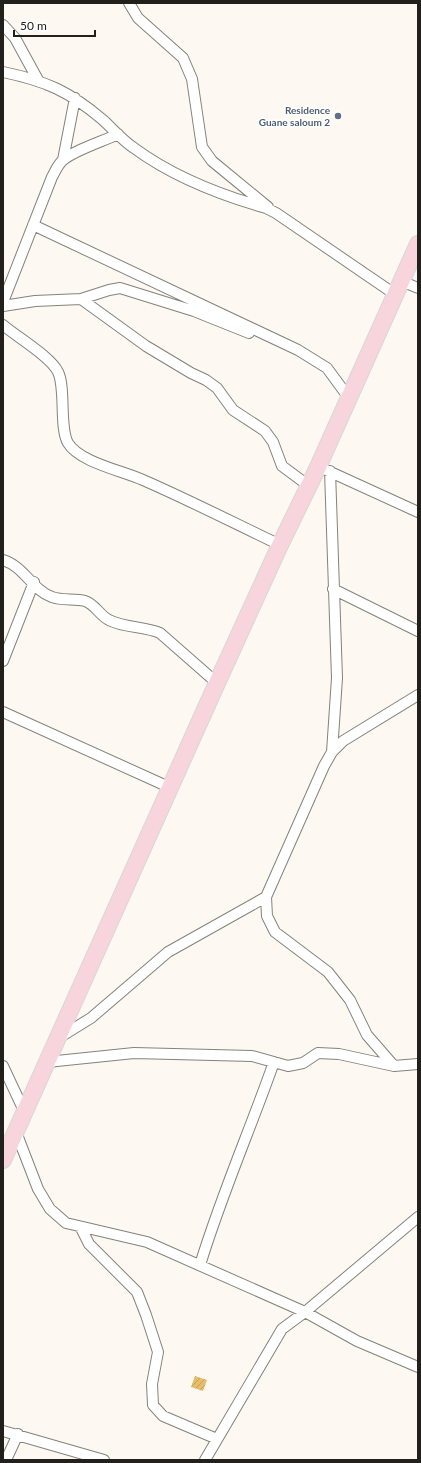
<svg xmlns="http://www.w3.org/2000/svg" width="421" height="1463" font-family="Lato,sans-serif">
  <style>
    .building { fill: url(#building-hatch) }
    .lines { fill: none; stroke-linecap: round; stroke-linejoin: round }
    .minor-casing { stroke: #85827c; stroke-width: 12 }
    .primary-casing { stroke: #d7d7d6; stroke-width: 18 }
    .minor { stroke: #fff; stroke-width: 10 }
    .primary { stroke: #f8d5dd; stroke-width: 16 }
    .service-dot { fill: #5c6f8a; stroke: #fff; stroke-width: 1.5 }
    .labels { text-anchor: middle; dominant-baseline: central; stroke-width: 3; stroke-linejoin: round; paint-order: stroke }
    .service-label { font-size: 10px; font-weight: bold; fill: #4e5e75; stroke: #fff; text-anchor: end }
  </style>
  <defs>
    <pattern id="building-hatch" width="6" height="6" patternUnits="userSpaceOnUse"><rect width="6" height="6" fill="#e5bd6d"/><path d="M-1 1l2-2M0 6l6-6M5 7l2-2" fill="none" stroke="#c4a25e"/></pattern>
  </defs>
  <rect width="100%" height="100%" fill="#fdf9f2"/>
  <path class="building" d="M 195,1376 L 207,1380 L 203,1391 L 191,1387 Z"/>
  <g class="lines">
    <g class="minor-casing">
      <path id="minor" d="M 129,3 L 138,18 L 183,58 L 192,79 L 202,147 L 212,161 L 268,207
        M 3,25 L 15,38 L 38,80
        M 3,72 C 46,81 69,91 103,120 C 113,129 122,140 134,148 C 172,176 220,195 266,208 L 276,213 L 396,295
        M 63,160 L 75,98
        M 33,225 L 298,350 L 327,368 L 349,398
        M 401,281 L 418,288
        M 81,299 L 146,346 L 191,373 L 206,380 L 217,388 L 233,410 L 265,431 L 273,442 L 282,466 L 309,486
        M 3,302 L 52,177 C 55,172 57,166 62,161 C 72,151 104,141 118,134
        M 3,306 L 35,301 L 81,299 L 109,290 L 120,288 L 194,311 L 249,333
        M 3,325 C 17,337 51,357 58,372 C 66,388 59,428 68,443 C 79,462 123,471 143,480 C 189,500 234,523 280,545
        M 326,470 L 418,512
        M 330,471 L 337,678 L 332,752
        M 3,560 C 25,567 32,590 52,597 C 62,601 75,598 85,601 C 95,604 100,616 109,620 C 124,628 144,626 160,633 L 217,683
        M 333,589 L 418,631
        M 3,661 L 34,582
        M 3,712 L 171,788
        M 57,1039 L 91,1018 L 168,952 L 266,897
        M 47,1062 L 134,1053 L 252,1056 L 288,1066 L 303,1063 L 318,1053 L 339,1054 L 394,1066 L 418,1064
        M 3,1066 L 25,1113
        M 394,1066 L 367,1035 L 350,1000 L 328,972 L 275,932 L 267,916 L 266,897 L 324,766 L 332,752 L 343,741 L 418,695
        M 16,1132 L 38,1189 L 50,1209 L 66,1223 L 147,1242 L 305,1312 L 357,1341 L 418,1367
        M 81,1228 L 89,1244 L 137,1292 L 146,1315 L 158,1352 L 152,1384 L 153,1405 L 163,1416 L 217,1439
        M 200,1265 C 221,1196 250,1130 274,1062
        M 3,1431 L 104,1460
        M 6,1460 L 18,1434
        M 205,1460 L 282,1329 L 305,1312 L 418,1217"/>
    </g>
    <g class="primary-casing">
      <path id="primary" d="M 3,1160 L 217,683 L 280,545 L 318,467 L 418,244"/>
    </g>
    <use href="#minor" class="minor"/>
    <use href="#primary" class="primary"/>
  </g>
  <circle class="service-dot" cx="338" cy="116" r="4"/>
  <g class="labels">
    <g class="service-label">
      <text x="330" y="110">Residence<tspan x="330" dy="12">Guane saloum 2</tspan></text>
    </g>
  </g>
  <rect width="421" height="1463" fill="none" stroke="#21201d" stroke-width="8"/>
  <path d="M14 30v6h81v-6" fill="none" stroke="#21201d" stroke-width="2"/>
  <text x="20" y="30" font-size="12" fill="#21201d" stroke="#ffffff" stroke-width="3" paint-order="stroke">50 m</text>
</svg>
